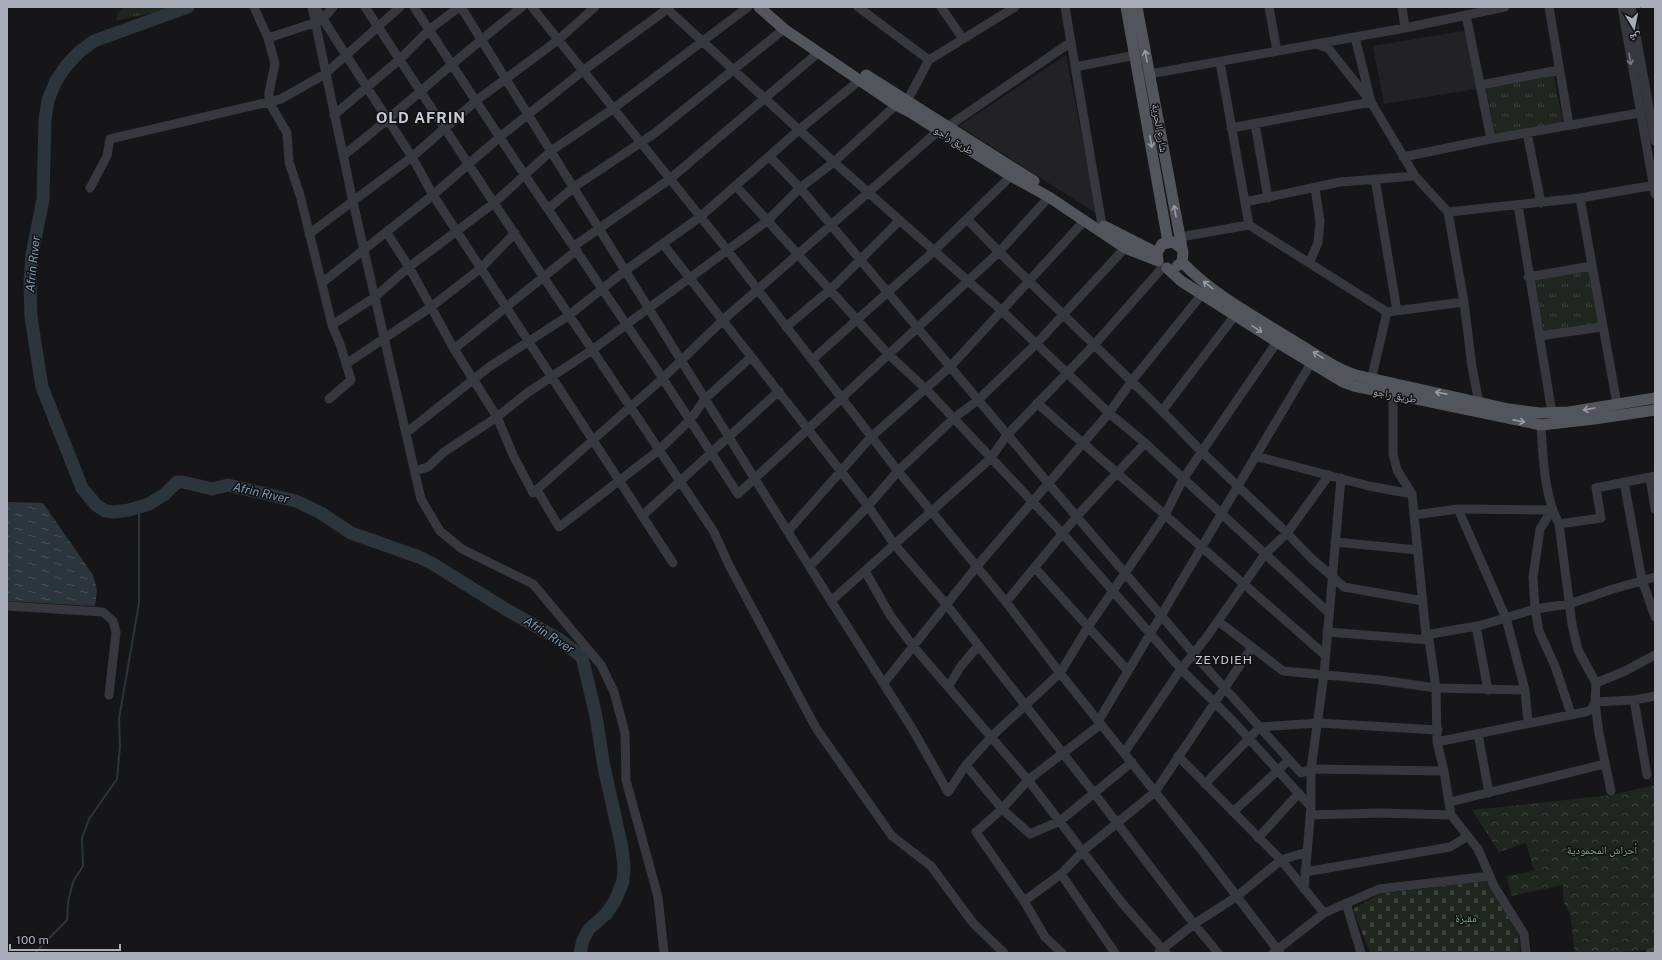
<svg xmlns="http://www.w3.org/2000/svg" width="1662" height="960" font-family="'Public Sans','Noto Naskh Arabic',sans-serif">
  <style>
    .built { fill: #222225 }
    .grass { fill: url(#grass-tufts) }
    .forest { fill: url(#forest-crowns) }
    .cemetery { fill: url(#cemetery-stones) }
    .water { fill: url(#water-ripples) }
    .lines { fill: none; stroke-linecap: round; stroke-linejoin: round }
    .stream { stroke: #2c353c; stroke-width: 2 }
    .river { stroke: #2c353c; stroke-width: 13 }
    .minor { stroke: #37383d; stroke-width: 9 }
    .major { stroke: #53555c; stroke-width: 11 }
    .oneway { stroke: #979ba6 }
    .oneway2 { stroke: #757881 }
    .labels { text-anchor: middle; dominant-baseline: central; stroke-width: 3; stroke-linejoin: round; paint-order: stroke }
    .street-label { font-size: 11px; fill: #a8adb8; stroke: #111113 }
    .park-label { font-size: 11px; fill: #7fa381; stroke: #111113 }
    .water-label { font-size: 12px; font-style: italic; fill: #7f9bb3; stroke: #111113 }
    .neighbourhood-label { font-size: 12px; letter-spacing: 1px; fill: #c9ccd4; stroke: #111113 }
    .district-label { font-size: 15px; font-weight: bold; letter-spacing: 1px; fill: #c9ccd4; stroke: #111113 }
  </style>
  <defs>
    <pattern id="grass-tufts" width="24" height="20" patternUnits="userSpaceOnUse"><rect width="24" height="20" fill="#1e261f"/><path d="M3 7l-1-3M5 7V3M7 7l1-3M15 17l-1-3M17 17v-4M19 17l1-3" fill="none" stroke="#3c433d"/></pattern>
    <pattern id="forest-crowns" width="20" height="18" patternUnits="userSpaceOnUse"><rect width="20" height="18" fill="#1e261f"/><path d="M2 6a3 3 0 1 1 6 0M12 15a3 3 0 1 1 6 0" fill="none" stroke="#3c433d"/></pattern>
    <pattern id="cemetery-stones" width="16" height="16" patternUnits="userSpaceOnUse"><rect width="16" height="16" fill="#1e261f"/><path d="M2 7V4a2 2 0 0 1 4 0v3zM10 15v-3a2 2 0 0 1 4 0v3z" fill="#3c433d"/></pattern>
    <pattern id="water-ripples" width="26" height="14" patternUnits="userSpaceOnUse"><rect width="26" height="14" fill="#2c353c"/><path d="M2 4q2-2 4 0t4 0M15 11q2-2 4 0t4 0" fill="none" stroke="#485056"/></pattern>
  </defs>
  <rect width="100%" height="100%" fill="#161618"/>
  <path class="built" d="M 1469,30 L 1477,89 L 1384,104 L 1373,46 Z
    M 1066,55 L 1097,214 L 959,126 Z"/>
  <path class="grass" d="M 125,7 L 178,7 C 157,13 136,15 116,21 L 118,13 Z
    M 1553,73 L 1564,127 L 1496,141 L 1486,87 Z
    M 1591,267 L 1601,326 L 1539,335 L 1529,277 Z"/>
  <path class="forest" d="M 1655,785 L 1655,949 L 1613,953 L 1575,953 L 1570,914 L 1563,901 L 1563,885 L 1511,896 L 1507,876 L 1534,871 L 1526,843 L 1499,852 L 1472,810 L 1612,795 Z"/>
  <path class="cemetery" d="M 1486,881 L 1519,936 L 1520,953 L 1370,953 L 1353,909 L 1380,894 Z"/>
  <path class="water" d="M 7,502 L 43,503 L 93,575 L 97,590 L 95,606 L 7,601 Z"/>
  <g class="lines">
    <path class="stream" d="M 35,953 L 67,920 L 68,902 L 73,882 L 83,866 L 82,838 L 89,819 L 117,779 L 120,746 L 119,719 L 139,603 L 139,507"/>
    <path class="river" d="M 188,7 L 94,41 L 79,52 L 66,66 L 56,81 L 48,100 L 45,120 L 43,199 L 32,255 L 30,282 L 31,317 L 42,387 L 82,488 L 96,505 L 105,511 L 114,512 L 129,510 L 149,504 L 165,494 L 177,482 L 183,482 L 212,489 L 228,485 L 296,501 L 321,513 L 351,533 L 419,557 L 433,564 L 507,610 L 560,640 L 582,657 L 596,716 L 604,767 L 622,848 L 624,867 L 623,881 L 615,901 L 606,914 L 589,929 L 583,940 L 580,953"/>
    <path class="minor" d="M 254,7 L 268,38 L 275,64 L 269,93 L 269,102 L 287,133 L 289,162 L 300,195 L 332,325 L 340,344 L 351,380 L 329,399
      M 312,7 L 353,202 L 421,499 L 440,531 L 462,549 L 533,584 L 601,665 L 614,692 L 625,733 L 626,780 L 658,897 L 664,953
      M 315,7 L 412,157 L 433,195 L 673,563
      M 365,7 L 494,203 L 714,532 L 729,565 L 816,728 L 892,836 L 931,866 L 973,923 L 1004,953
      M 414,7 L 524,174 L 654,365 L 738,494 L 999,252 L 1049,197
      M 461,7 L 831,601 L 913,730 L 948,792 L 966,765 L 992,736 L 1060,673 L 1088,627 L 1165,515 L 1183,479 L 1277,342
      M 532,7 L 728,251 L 898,471 L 1006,602 L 1060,673 L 1203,852 L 1280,953
      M 665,7 L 834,162 L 1002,311 L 1109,413 L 1145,443 L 1329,613
      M 858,7 L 929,60
      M 941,7 L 963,39
      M 1065,7 L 1102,225
      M 1269,7 L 1277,51
      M 1402,7 L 1405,28
      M 1549,7 L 1569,125
      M 1622,7 L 1655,194
      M 1631,7 L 1655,141
      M 1466,15 L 1491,139
      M 268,38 L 314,23 L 323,19 L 333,7
      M 1316,44 L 1328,48 L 1371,102 L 1415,176 L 1448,212 L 1464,302 L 1472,367 L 1480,408
      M 1220,62 L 1249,225 L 1387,312 L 1464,302
      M 1075,67 L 1136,55
      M 1150,74 L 1405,28 L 1505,7
      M 1480,85 L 1559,70
      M 907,101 L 929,60 L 1015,7
      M 334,115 L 399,60 L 429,30 L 459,7
      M 1255,124 L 1268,198
      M 947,127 L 1071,42
      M 1231,128 L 1371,102 L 1355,37
      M 1527,133 L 1541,203
      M 344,155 C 405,107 461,54 522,7
      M 769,156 L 800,188 L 1048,483 L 1194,654 L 1301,773 L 1311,769 L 1444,771
      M 1403,157 L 1491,139 L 1639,113
      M 1375,179 L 1397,311
      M 736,186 L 888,354 L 926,389 L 1063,534 L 1181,669 L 1232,720 L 1311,807
      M 90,188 L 107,156 L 110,139 L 281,99 L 325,74 L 400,7
      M 1580,198 L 1617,404
      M 1245,202 L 1340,182 L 1415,176
      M 1518,205 L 1552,413
      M 549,208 L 574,187 L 655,133 L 784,29
      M 1448,212 L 1580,198 L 1655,185
      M 967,219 L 999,252 L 1162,411 L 1202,452 L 1287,533 L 1311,558 L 1344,587 L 1423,601
      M 387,233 L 409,267 L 454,349 L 497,417 L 513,455 L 533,493 L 662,379 L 722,321 L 938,131
      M 309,234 L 412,157 L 477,100 L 558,40 L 595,7
      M 1180,237 L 1249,225
      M 663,244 L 868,506 L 894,544 L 946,604 L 1094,793 L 1194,924 L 1218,953
      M 574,246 L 670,179 L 819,52
      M 1309,263 L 1318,243 L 1320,221 L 1315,188
      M 1528,277 L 1592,266
      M 323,282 L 433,195 L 501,136 L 584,70 L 670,7
      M 332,325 L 375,297 L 409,267 L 494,203 L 551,151 L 614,108 L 748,7
      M 786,327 L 831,289 L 900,220
      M 1539,336 L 1602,327
      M 454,349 L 577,250
      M 813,359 L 934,251 L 1011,176
      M 346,364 L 431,307 L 481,268 L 515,233
      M 1370,385 L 1387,312
      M 1393,395 L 1393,454 L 1397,470 L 1412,494 L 1426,635 L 1429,640 L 1436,688 L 1437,742 L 1444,771 L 1451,815 L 1478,849 L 1494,886 L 1524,934 L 1526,953
      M 1037,403 L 1325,655
      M 1162,411 L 1236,314
      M 1541,425 C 1543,458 1544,495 1559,524 L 1572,624 L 1578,650 L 1596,683 L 1595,702 L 1599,734 L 1611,791
      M 406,433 L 489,367 L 568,316 L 626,270 L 700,217 L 800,129 L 860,80
      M 1255,456 L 1369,486 L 1412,494
      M 415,471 L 428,467 L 444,452 L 497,417 L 527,393 L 592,350 L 767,221 L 800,188 L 834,162 L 896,105
      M 1650,477 L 1655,509
      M 1624,482 L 1642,580 L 1655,617
      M 537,490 L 559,527 L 659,450 L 690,420 L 705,399 L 751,357
      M 1458,509 L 1552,510
      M 1552,510 L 1540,529 L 1533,577 L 1535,609 L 1539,631 L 1555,666 L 1571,714
      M 1414,515 L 1458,509 L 1506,618 L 1525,690 L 1528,723
      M 642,516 L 779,391
      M 1559,524 L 1601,518 L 1596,488 L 1655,476
      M 788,531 L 871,437 L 950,367 L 1084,221
      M 1335,542 L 1418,550
      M 810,566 L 868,506 L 898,471 L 954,418 L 978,400 L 1036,344 L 1125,248
      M 1035,568 L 1128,671
      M 865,571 L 890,615 L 913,646 L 1028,780 L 1122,903 L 1166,953
      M 831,601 L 990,459 L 1007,435 L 1094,345 L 1163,267
      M 1006,602 L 1077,516 L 1145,443
      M 7,606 L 103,612 L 113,621 L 116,632 L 109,695
      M 1218,621 L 1283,671 L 1380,680 L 1436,688 L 1525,690
      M 1476,626 L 1488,690
      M 1327,632 L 1429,640
      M 1426,635 L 1482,625 L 1535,609 L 1569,604 L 1613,589 L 1655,577
      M 884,683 L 977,566 L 1109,413 L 1131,382 L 1202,294
      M 1596,683 L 1625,671 L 1655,655
      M 948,687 L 961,666 L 978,646
      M 1634,700 L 1647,775
      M 1099,720 L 1311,363
      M 1101,724 L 1028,780 L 1002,809 L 976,832 L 1024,901 L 1061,874 L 1084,850 L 1155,792 L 1252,647
      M 1478,734 L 1489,793
      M 1437,742 L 1585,712 L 1591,710 L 1595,702 L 1634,700 L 1655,696
      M 1124,753 L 1181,669 L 1206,638 L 1265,554 L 1287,533 L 1329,475
      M 1178,756 L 1281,860 L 1324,913
      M 966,765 L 1002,809 L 1030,834 L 1060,821 L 1132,762
      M 1205,784 L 1260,727 L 1319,723 L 1438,730
      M 1450,802 L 1605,764
      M 1233,812 L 1289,760
      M 1310,815 L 1380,813 L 1451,815
      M 1258,838 L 1299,793
      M 1305,872 L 1450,847 L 1468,836
      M 1061,874 L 1115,953
      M 1304,889 L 1311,807 L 1311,769 L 1324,674 L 1341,478
      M 1024,901 L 1045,937 L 1062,953
      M 1346,903 L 1361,953
      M 1159,952 L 1194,924 L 1236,897 L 1281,860 L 1307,852
      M 1273,953 L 1324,913 L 1379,889 L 1490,876
      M 1650,953 L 1655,952"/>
    <path class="major" d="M 759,7 L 784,29 L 896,105 L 910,112 L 1011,176 L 1049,197 L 1125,248 L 1158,261
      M 1126,7 L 1168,242
      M 1137,7 L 1183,253 L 1182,262 L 1177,266
      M 866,75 L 1034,181
      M 1104,226 L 1157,253
      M 1158,260 L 1157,253 L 1162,244 L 1173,242 L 1182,249
      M 1182,262 C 1213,295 1256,317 1294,341 C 1314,353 1334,368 1356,375 L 1509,409 L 1540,413 L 1569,412 L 1655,398
      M 1167,268 L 1181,281 L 1277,342 L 1343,382 L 1354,386 L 1541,425 L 1594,419 L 1655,410"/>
  </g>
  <defs><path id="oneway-shaft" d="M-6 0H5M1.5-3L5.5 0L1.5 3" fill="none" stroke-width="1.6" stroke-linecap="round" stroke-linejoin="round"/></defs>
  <g class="oneway">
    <use href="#oneway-shaft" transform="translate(1146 56) rotate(-101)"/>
    <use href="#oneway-shaft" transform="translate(1151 142) rotate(80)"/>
    <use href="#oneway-shaft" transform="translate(1175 211) rotate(-100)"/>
    <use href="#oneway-shaft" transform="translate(1208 285) rotate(-142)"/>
    <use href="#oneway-shaft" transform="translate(1257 329) rotate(34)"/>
    <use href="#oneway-shaft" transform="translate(1318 355) rotate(-149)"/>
    <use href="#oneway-shaft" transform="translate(1441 393) rotate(-169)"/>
    <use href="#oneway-shaft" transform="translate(1589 409) rotate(170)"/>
    <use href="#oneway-shaft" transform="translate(1519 421) rotate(11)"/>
  </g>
  <use class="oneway2" href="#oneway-shaft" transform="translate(1630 59) rotate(81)"/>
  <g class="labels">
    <g class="street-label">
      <text transform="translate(1160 128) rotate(80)">شارع الحرية</text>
      <text transform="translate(954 140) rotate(32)">طريق راجو</text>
      <text transform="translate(1395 395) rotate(11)">طريق راجو</text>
    </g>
    <g class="park-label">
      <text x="1602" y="850">أحراش المحمودية</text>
      <text x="1466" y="918">مقبرة</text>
    </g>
    <g class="water-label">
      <text transform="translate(33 264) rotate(-84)">Afrin Rıver</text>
      <text transform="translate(261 493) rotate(13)">Afrin Rıver</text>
      <text transform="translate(549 635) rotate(33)">Afrin Rıver</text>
    </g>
    <g class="neighbourhood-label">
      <text x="1224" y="660">ZEYDIEH</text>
    </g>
    <g class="district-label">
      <text x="421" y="117">OLD AFRIN</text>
    </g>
  </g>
  <rect width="1662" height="960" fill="none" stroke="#a8adb8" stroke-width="16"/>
  <g transform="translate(1634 28) rotate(170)" stroke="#111113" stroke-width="3" paint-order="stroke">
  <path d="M0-3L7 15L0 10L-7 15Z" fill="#a8adb8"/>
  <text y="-6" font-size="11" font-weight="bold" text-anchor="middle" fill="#a8adb8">ش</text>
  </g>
  <path d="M10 944v6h110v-6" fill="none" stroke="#a8adb8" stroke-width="2"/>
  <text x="16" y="944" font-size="12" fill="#a8adb8" stroke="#111113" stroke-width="3" paint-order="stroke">100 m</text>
</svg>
